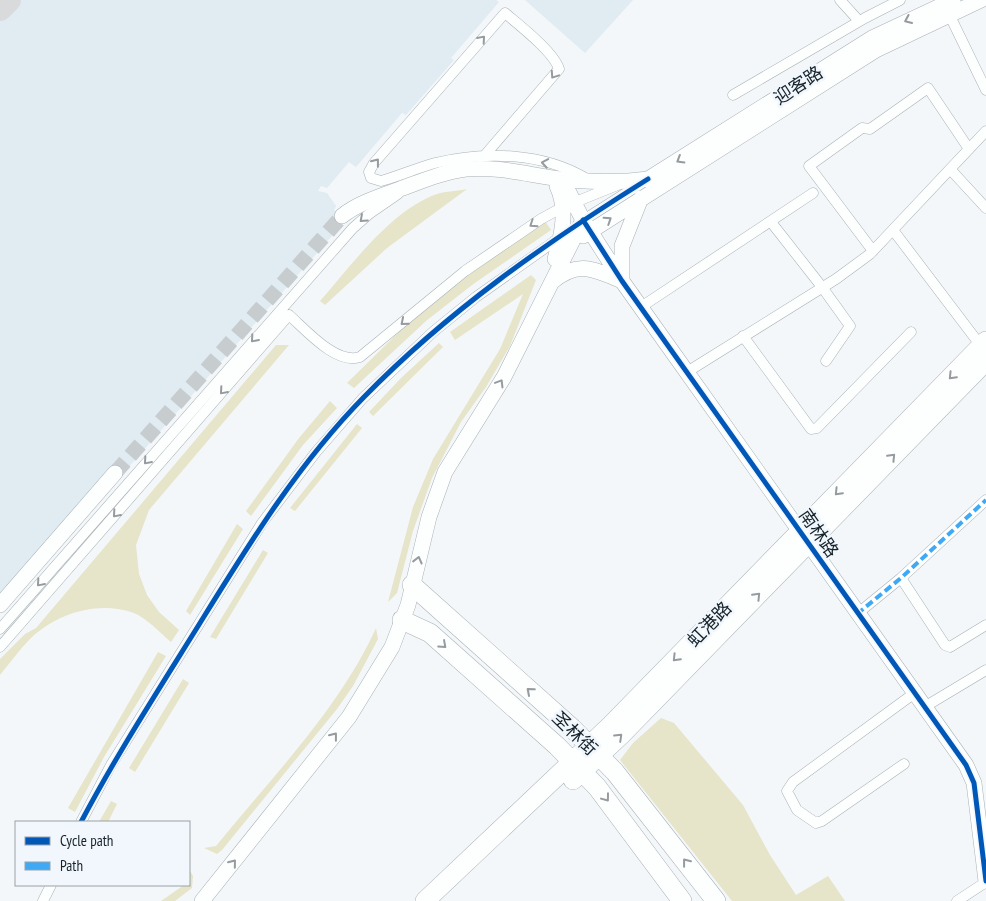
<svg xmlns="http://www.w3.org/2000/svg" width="986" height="901" font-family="'PT Sans Narrow','Noto Sans SC',sans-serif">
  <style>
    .built { fill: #e0ebf2 }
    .green { fill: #e6e4c9 }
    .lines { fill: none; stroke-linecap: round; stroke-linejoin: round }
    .taxiway { stroke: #d8dadc; stroke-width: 24 }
    .secondary-tunnel { stroke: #c7cccf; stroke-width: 15; stroke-dasharray: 15 8; stroke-linecap: butt }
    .street-casing { stroke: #a9b1b5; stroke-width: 11 }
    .secondary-casing { stroke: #a9b1b5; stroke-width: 16 }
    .highway-casing { stroke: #a9b1b5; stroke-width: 20 }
    .street { stroke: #fdfefe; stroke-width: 10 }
    .secondary { stroke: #fdfefe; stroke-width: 15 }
    .highway { stroke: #fdfefe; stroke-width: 19 }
    .quiet { stroke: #3fa9f5; stroke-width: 4; stroke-dasharray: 8 4; stroke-linecap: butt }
    .cycleway-casing { stroke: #f1f7fc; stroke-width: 8 }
    .cycleway { stroke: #0057b8; stroke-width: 5 }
    .oneway { stroke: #959b9e }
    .labels { text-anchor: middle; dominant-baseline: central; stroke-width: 5; stroke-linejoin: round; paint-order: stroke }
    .street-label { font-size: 18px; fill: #152229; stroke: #f1f7fc }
  </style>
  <rect width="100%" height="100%" fill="#f4f7f9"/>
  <path class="built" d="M 0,0 L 496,0 L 499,2 L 451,58 L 454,60 L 406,115 L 402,113 L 356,167 L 349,162 L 327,188 L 321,186 L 318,191 L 327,193 L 336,206 L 334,210 L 346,220 L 120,477 L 0,596 Z
    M 525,0 L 633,0 L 585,53 Z"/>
  <path class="green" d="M 467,189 L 387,248 L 325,305 L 320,301 C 351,266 391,210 437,194 C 446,191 458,191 467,189 Z
    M 545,221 L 551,230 L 472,285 L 426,321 L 354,388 L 347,383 L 404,327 L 475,270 Z
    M 531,275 L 536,280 L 510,346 L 486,387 L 461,422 L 432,478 L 413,531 L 397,593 L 388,602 L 413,507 L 433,459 L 500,349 L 523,294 L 455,340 L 450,332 Z
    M 439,343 L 443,347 L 373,416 L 369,412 L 401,378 Z
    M 276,345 L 289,345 L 149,510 L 136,545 L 139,574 L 147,595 L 159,612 L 179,630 L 171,642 C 159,632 148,619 134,613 C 99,600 56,613 30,639 C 19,650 10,663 0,675 L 0,659 L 25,634 L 36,628 Z
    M 330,401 L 337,408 L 303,445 L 251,516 L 246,511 L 299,438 Z
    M 357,424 L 362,428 L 295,511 L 290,508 Z
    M 237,524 L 243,529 L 190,615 L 186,611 Z
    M 263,550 L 268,553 L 216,639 L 210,637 Z
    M 376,628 L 378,639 L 353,686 L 337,709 L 222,850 L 217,854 L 204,848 L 216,846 C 271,778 340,708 376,628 Z
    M 158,652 L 166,656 L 104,757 L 75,812 L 68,808 Z
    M 183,679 L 189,683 L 135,772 L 129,768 Z
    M 661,718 L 674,723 L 743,805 L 770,855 L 796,895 L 828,876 L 845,901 L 732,901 L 620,760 L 633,743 Z
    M 111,801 L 117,804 L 108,822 L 99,822 Z
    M 189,869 L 193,876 L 192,888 L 175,901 L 161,901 L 184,885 L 189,885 Z"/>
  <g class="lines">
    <path class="taxiway" d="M 0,9 L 9,0"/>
    <path class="secondary-tunnel" d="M 115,473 L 342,216"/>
    <g class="street-casing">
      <path id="street" d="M 840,0 L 859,21
        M 949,14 L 986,90
        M 733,95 L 865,18 L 900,0
        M 485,155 L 559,69 C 554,52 519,25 505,13 L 374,163 L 369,172 L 371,178 L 381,181 C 399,176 417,168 435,163 C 484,151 543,152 587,179
        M 950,169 L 986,208
        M 771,222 L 822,287 L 850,326 L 826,361
        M 579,223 L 645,181
        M 893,230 L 981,346
        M 873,251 L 809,166 L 862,128 L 870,129 L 928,88 L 969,149
        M 641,307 L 813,193
        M 743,336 L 811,429 L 817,428 L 911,332
        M 687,372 L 836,279 L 870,254 L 986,131
        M 901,578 L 945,645 L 950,647 L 986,625
        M 857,614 L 901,578 L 986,500
        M 0,629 L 353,228 L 369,214 L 398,194
        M 0,647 L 289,315 C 306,330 336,365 360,357 L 465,271 L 541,219 L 563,207 L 620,184
        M 926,706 L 986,670
        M 904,764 L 822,821 L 816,823 L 797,810 L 787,791 L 793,782 L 916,692
        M 81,822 L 111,765 L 262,523 L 316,452 L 363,398 L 433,332 L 476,297 L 562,236
        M 43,901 L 51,885
        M 957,901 L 986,882"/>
    </g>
    <g class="secondary-casing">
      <path id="secondary" d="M 342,216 C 358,203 381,196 400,189 C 422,181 443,172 466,169 C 499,166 529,175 561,179 C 590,182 619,183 648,179 L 872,38 L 953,0
        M 583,220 L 622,281 L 966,765 L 974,783 L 986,881
        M 583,236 L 876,50 L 981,0
        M 555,259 C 562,235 568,209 557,186
        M 552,282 C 578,260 593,269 622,281 L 622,246 L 641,198
        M 0,605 L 115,473
        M 202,901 L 349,717 L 392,647 L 408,605 L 429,517 L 445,472 L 504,377 L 583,220 L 562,179"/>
    </g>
    <g class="highway-casing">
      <path id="highway" d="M 412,585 L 572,728 L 615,772 L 716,901
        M 402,620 L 430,633 L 557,746 L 597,787 L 682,901
        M 573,780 L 621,735 L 986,361
        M 425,901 L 611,725 L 986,341"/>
    </g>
    <use href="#street" class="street"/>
    <use href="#secondary" class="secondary"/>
    <use href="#highway" class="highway"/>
    <path class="quiet" d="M 857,614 L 901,578 L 986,500"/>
    <g class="cycleway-casing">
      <path id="cycleway" d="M 583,220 L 622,281 L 966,765 L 974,783 L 986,881
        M 81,822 C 117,754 159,689 200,623 C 249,544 298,464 364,397 C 448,311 547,242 648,179"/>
    </g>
    <use href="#cycleway" class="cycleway"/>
  </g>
  <defs><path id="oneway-chevron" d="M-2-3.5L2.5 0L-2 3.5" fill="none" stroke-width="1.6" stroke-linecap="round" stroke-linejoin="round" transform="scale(1.25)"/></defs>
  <g class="oneway">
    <use href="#oneway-chevron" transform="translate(908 20) rotate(156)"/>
    <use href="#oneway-chevron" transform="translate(482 39) rotate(-49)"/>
    <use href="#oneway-chevron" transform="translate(554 75) rotate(124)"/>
    <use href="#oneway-chevron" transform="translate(680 160) rotate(149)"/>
    <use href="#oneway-chevron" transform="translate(376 162) rotate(-52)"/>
    <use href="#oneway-chevron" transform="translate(545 163) rotate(-170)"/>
    <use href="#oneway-chevron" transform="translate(363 219) rotate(138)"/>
    <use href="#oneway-chevron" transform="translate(608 220) rotate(-33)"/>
    <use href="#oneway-chevron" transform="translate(533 224) rotate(146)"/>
    <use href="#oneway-chevron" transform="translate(404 322) rotate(140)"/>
    <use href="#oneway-chevron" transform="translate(254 339) rotate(131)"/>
    <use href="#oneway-chevron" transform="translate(952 376) rotate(134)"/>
    <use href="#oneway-chevron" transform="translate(500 383) rotate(-59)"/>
    <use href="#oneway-chevron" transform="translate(223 391) rotate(131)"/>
    <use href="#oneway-chevron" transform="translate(892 457) rotate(-46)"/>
    <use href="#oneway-chevron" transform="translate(147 461) rotate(131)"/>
    <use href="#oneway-chevron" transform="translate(838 492) rotate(134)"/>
    <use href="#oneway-chevron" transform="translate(116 514) rotate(131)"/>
    <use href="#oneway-chevron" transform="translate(418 560) rotate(-76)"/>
    <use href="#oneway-chevron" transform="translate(40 583) rotate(131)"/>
    <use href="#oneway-chevron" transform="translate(757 596) rotate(-46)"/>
    <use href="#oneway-chevron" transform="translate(443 645) rotate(42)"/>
    <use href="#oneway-chevron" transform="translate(676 658) rotate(134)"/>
    <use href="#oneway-chevron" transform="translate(530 691) rotate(-139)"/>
    <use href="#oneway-chevron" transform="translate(334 736) rotate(-52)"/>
    <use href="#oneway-chevron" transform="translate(619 737) rotate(-44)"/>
    <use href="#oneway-chevron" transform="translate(606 798) rotate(53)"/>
    <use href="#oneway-chevron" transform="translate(686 862) rotate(-128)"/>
    <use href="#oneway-chevron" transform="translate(233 863) rotate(-51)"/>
  </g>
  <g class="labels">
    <g class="street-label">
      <text transform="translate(798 85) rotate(-33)">迎客路</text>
      <text transform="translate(819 533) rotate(55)">南林路</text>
      <text transform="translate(709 624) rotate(-46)">虹港路</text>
      <text transform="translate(575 733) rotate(44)">圣林街</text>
    </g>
  </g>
  <rect x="15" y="821" width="175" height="65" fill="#f1f7fc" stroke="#99a2a8"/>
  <rect x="25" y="837" width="25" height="8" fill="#0057b8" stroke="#99a2a8"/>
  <text x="60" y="846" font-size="15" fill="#152229">Cycle path</text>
  <rect x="25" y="862" width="25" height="8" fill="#3fa9f5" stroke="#99a2a8"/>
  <text x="60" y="871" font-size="15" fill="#152229">Path</text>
</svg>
